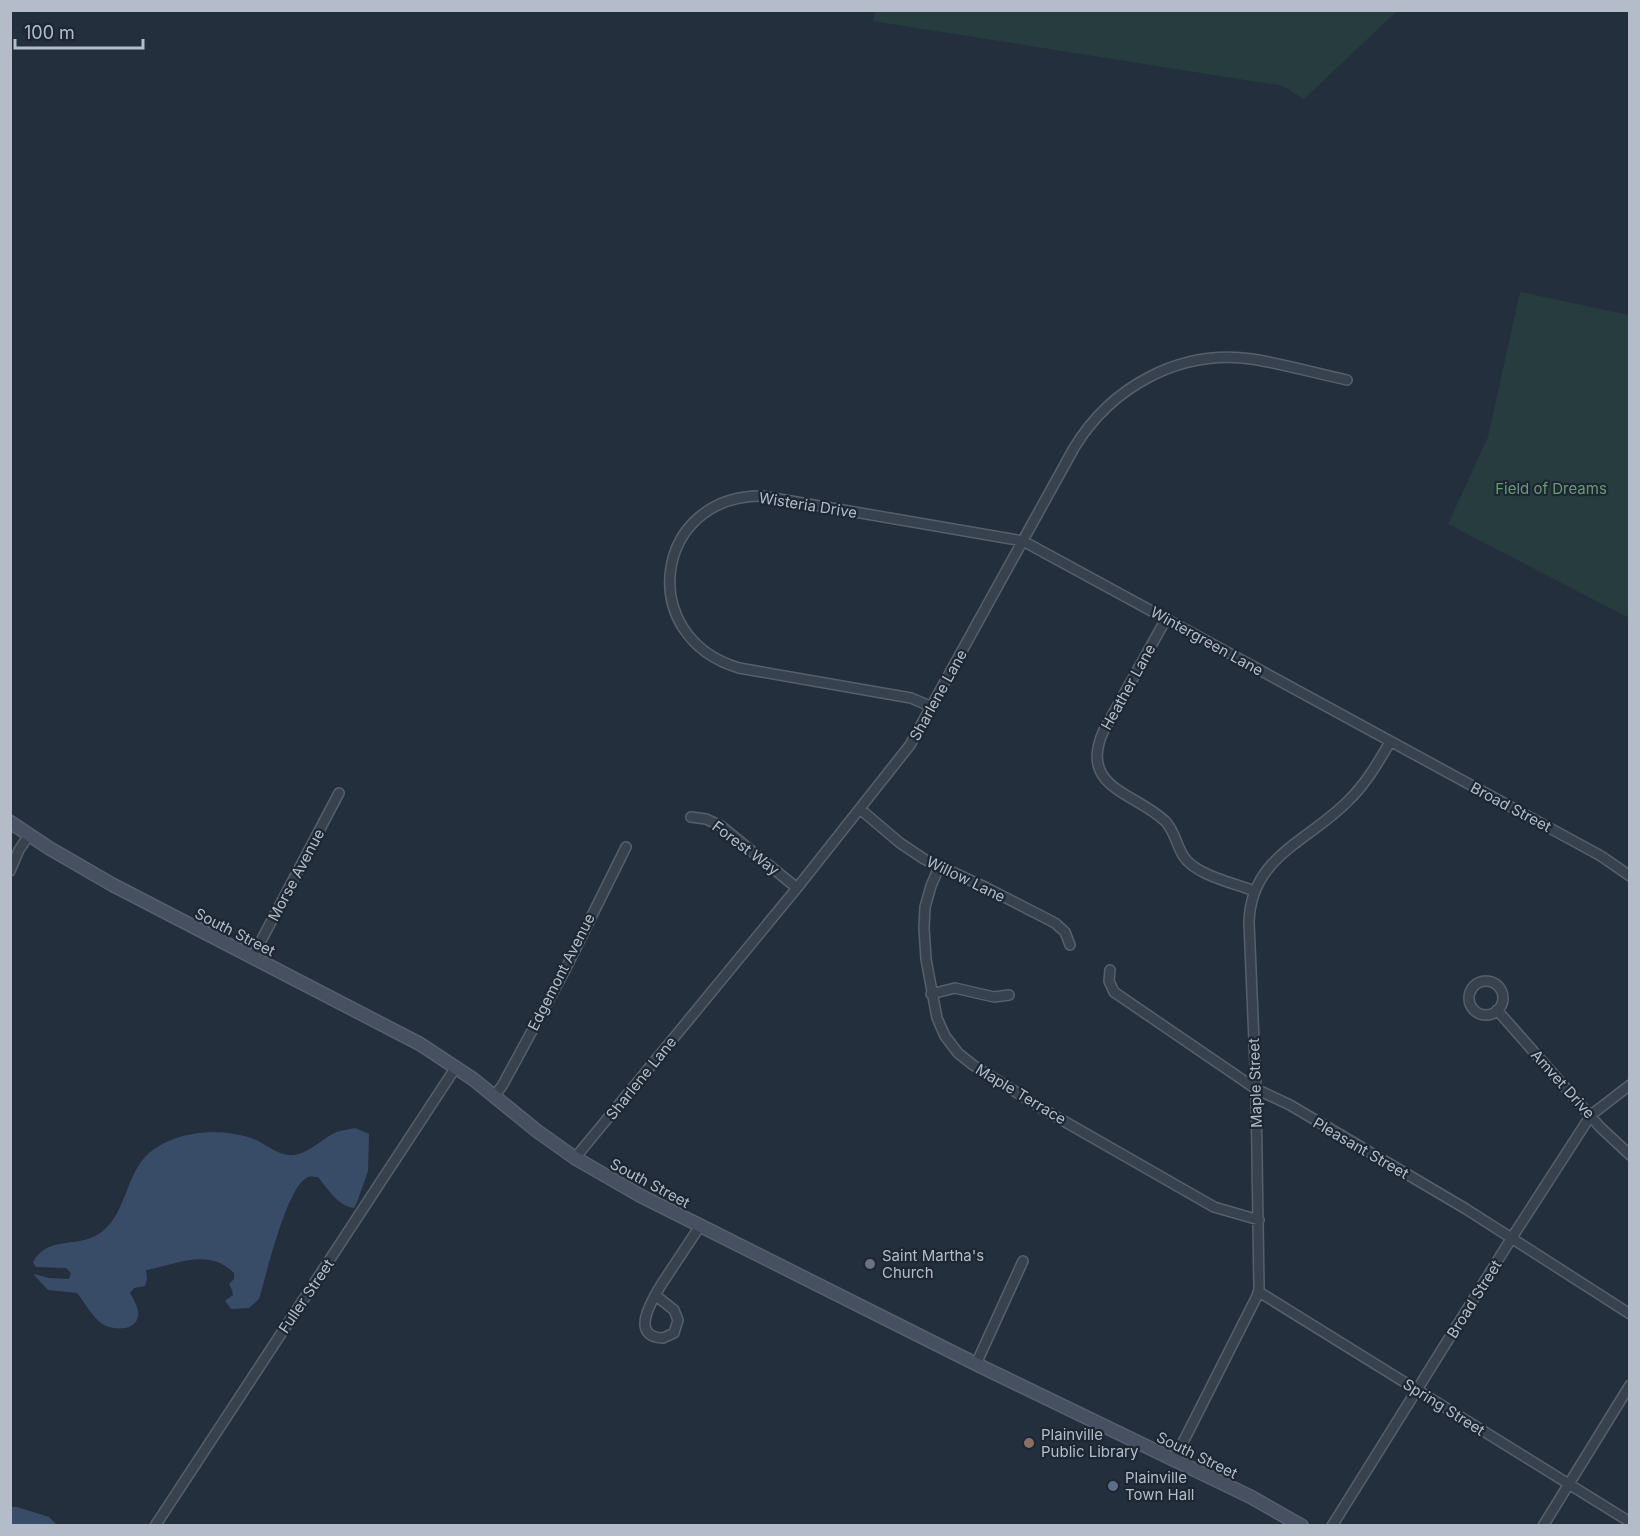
<svg xmlns="http://www.w3.org/2000/svg" width="1640" height="1536" font-family="Inter,sans-serif">
  <style>
    .green { fill: #263c3f }
    .water { fill: #394c67 }
    .lines { fill: none; stroke-linecap: round; stroke-linejoin: round }
    .street-casing { stroke: #565f6c; stroke-width: 12 }
    .secondary-casing { stroke: #565f6c; stroke-width: 15 }
    .street { stroke: #38414e; stroke-width: 9 }
    .secondary { stroke: #465061; stroke-width: 12 }
    .worship-dot { fill: #6b7280; stroke: #1d2633; stroke-width: 2 }
    .education-dot { fill: #8d6e63; stroke: #1d2633; stroke-width: 2 }
    .service-dot { fill: #5c6f8a; stroke: #1d2633; stroke-width: 2 }
    .labels { text-anchor: middle; dominant-baseline: central; stroke-width: 4.5; stroke-linejoin: round; paint-order: stroke }
    .park-label { font-size: 15px; fill: #6b9a76; stroke: #1d2633 }
    .street-label { font-size: 15px; fill: #b4bcc9; stroke: #1d2633 }
    .poi-label { font-size: 15px; fill: #b4bcc9; stroke: #1d2633; text-anchor: start }
  </style>
  <rect width="100%" height="100%" fill="#242f3e"/>
  <path class="green" d="M 876,11 L 876,10 L 1397,11 L 1304,99 L 1283,86 L 873,21 Z
    M 1520,292 L 1629,315 L 1629,618 L 1448,524 L 1488,437 Z"/>
  <path class="water" d="M 355,1128 L 369,1134 L 368,1171 L 357,1202 L 354,1208 C 338,1206 328,1189 318,1177 C 314,1177 311,1176 308,1177 C 287,1185 266,1276 259,1299 L 249,1308 L 231,1309 L 225,1301 L 233,1295 L 232,1290 L 229,1284 L 234,1279 L 234,1273 C 208,1247 176,1265 146,1270 L 147,1278 L 145,1286 L 134,1288 L 130,1293 C 133,1298 137,1305 138,1311 C 141,1331 113,1332 101,1323 C 92,1316 85,1303 77,1293 L 48,1290 L 34,1275 L 34,1274 L 49,1278 L 69,1279 L 71,1273 L 66,1268 L 36,1267 L 33,1262 C 49,1233 80,1251 104,1230 C 126,1211 126,1176 147,1155 C 172,1131 219,1127 251,1138 C 264,1142 278,1157 293,1155 C 309,1154 322,1138 337,1132 C 343,1130 350,1129 355,1128 Z
    M 17,1507 L 49,1517 L 57,1525 L 11,1525 L 11,1507 Z"/>
  <g class="lines">
    <g class="street-casing">
      <path id="street" d="M 1166,619 L 1103,732 C 1079,788 1134,792 1165,821 C 1175,831 1176,845 1184,857 C 1196,875 1234,883 1254,891
        M 932,707 L 911,698 L 739,668 C 634,637 654,495 762,496 L 1023,541 L 1601,856 L 1630,876
        M 860,809 L 900,843 L 924,859 L 987,888 L 1055,923 L 1065,932 L 1070,945
        M 691,817 L 706,819 L 721,826 L 797,888
        M 939,867 L 931,886 L 925,907 L 924,928 L 926,959 L 937,1018 L 945,1036 L 958,1053 L 973,1065 L 1041,1108 L 1214,1207 L 1259,1220
        M 10,871 L 19,850 L 29,835
        M 252,958 L 339,793
        M 1110,970 L 1109,981 L 1114,992 L 1256,1089 L 1290,1105 L 1466,1209 L 1630,1314
        M1469 998a17 17 0 1 1 34 0a17 17 0 1 1-34 0Z
        M 931,994 L 955,988 L 994,997 L 1009,995
        M 1497,1010 L 1600,1127 L 1630,1155
        M 494,1096 L 502,1086 L 564,972 L 626,847
        M 575,1158 L 797,888 L 910,745 L 1074,448 C 1111,387 1179,349 1252,359 C 1284,364 1315,373 1347,380
        M 1259,1292 L 1630,1522
        M 655,1295 L 674,1310 L 678,1320 L 674,1333 L 663,1338 C 629,1337 652,1300 661,1285 L 700,1226
        M 976,1364 L 1023,1261
        M 1174,1460 L 1257,1296 L 1259,1289 L 1256,1089 L 1249,922 C 1251,857 1307,842 1347,802 C 1365,785 1378,763 1390,742
        M 155,1526 L 456,1067
        M 1332,1526 L 1511,1239 L 1591,1115 L 1630,1085
        M 1543,1526 L 1630,1385"/>
    </g>
    <g class="secondary-casing">
      <path id="secondary" d="M 10,822 L 49,848 L 113,885 L 420,1044 L 473,1079 L 537,1131 L 575,1158 L 641,1196 L 976,1364 L 1251,1497 L 1302,1526"/>
    </g>
    <use href="#street" class="street"/>
    <use href="#secondary" class="secondary"/>
  </g>
  <circle class="worship-dot" cx="870" cy="1264" r="6"/>
  <circle class="education-dot" cx="1029" cy="1443" r="6"/>
  <circle class="service-dot" cx="1113" cy="1486" r="6"/>
  <g class="labels">
    <g class="park-label">
      <text x="1551" y="488">Field of Dreams</text>
    </g>
    <g class="street-label">
      <text transform="translate(808 505) rotate(9)">Wisteria Drive</text>
      <text transform="translate(1207 641) rotate(29)">Wintergreen Lane</text>
      <text transform="translate(1128 687) rotate(-61)">Heather Lane</text>
      <text transform="translate(938 695) rotate(-61)">Sharlene Lane</text>
      <text transform="translate(1511 807) rotate(28)">Broad Street</text>
      <text transform="translate(746 848) rotate(37)">Forest Way</text>
      <text transform="translate(296 875) rotate(-62)">Morse Avenue</text>
      <text transform="translate(966 879) rotate(26)">Willow Lane</text>
      <text transform="translate(235 932) rotate(27)">South Street</text>
      <text transform="translate(561 972) rotate(-63)">Edgemont Avenue</text>
      <text transform="translate(641 1078) rotate(-51)">Sharlene Lane</text>
      <text transform="translate(1255 1083) rotate(-92)">Maple Street</text>
      <text transform="translate(1563 1084) rotate(48)">Amvet Drive</text>
      <text transform="translate(1021 1094) rotate(31)">Maple Terrace</text>
      <text transform="translate(1361 1148) rotate(30)">Pleasant Street</text>
      <text transform="translate(650 1183) rotate(28)">South Street</text>
      <text transform="translate(306 1296) rotate(-56)">Fuller Street</text>
      <text transform="translate(1474 1299) rotate(-58)">Broad Street</text>
      <text transform="translate(1444 1407) rotate(32)">Spring Street</text>
      <text transform="translate(1197 1455) rotate(26)">South Street</text>
    </g>
    <g class="poi-label">
      <text x="882" y="1255">Saint Martha's<tspan x="882" dy="17">Church</tspan></text>
      <text x="1041" y="1434">Plainville<tspan x="1041" dy="17">Public Library</tspan></text>
      <text x="1125" y="1477">Plainville<tspan x="1125" dy="17">Town Hall</tspan></text>
    </g>
  </g>
  <rect width="1640" height="1536" fill="none" stroke="#b4bcc9" stroke-width="24"/>
  <path d="M15 39v9h128v-9" fill="none" stroke="#b4bcc9" stroke-width="3"/>
  <text x="24" y="39" font-size="18" fill="#b4bcc9" stroke="#1d2633" stroke-width="4.5" paint-order="stroke">100 m</text>
</svg>
